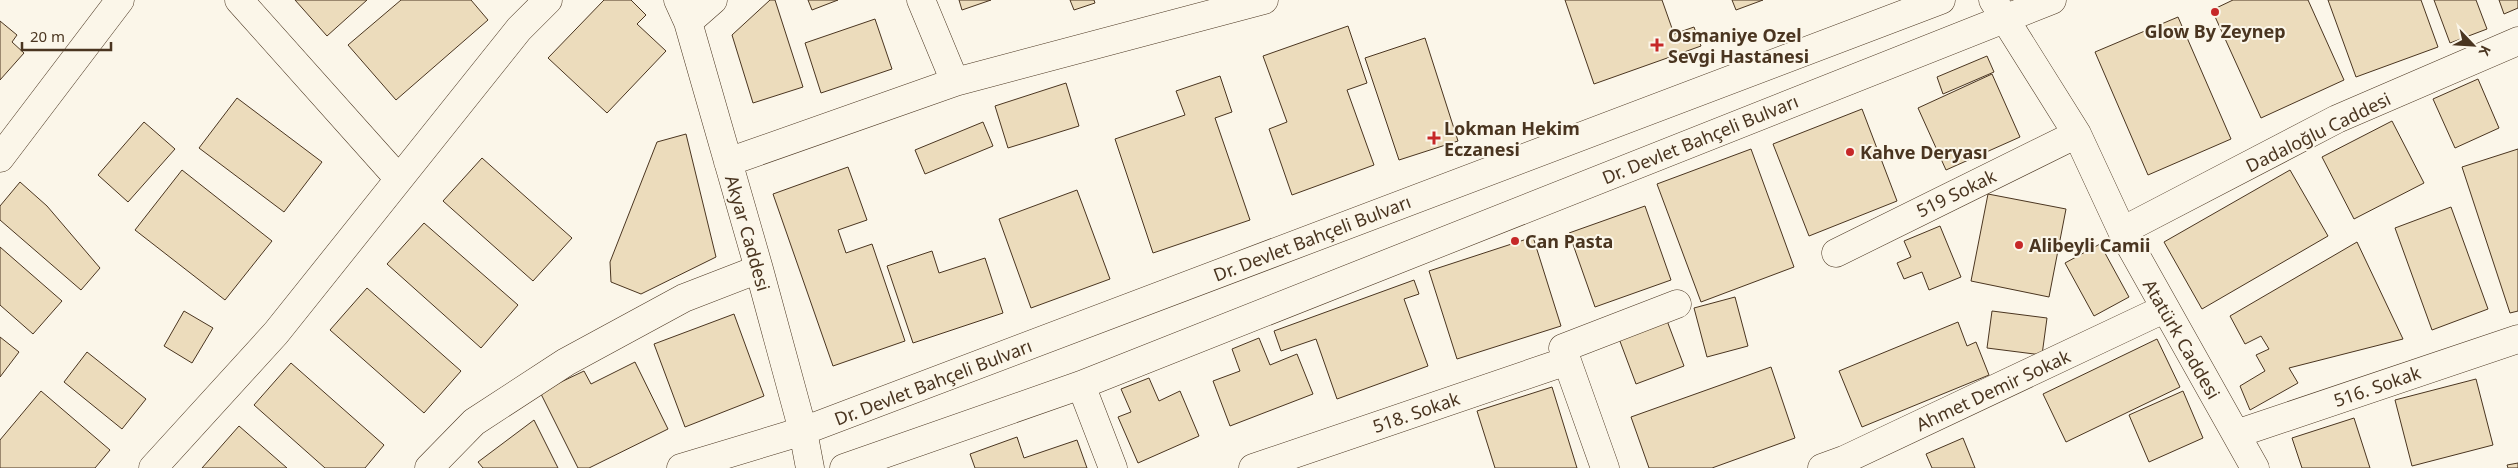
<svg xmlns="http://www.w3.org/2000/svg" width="2518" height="468" font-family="'Noto Sans',sans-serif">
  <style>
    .building { fill: #ecdcbc; stroke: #4a3520 }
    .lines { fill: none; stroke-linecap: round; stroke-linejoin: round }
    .minor-casing { stroke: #4a3520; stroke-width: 29 }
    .minor { stroke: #fbf6e9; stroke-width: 28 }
    .poi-dot { fill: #c62828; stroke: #fbf6e9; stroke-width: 2 }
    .labels { text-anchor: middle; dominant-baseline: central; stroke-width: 4; stroke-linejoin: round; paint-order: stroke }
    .poi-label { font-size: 18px; font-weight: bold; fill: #4a3520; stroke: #fbf6e9; text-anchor: start }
    .street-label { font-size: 18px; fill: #4a3520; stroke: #fbf6e9 }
  </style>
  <rect width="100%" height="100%" fill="#fbf6e9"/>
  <path class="building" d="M 295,0 L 367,0 L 327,36 Z
    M 401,0 L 471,0 L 488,20 L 396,100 L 348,45 Z
    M 604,0 L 631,0 L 646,15 L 637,24 L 666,51 L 607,113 L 548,58 Z
    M 770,0 L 775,0 L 803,87 L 753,103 L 732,35 Z
    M 808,0 L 838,0 L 812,10 Z
    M 959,0 L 991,0 L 962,10 Z
    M 1070,0 L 1094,0 L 1095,3 L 1074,10 Z
    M 1565,0 L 1662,0 L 1674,34 L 1694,27 L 1701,46 L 1594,84 Z
    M 1732,0 L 1763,0 L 1736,10 Z
    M 2233,0 L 2308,0 L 2344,80 L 2261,118 L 2212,10 Z
    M 2328,0 L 2421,0 L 2438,47 L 2356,77 Z
    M 2434,0 L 2476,0 L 2487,29 L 2450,43 Z
    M 2499,0 L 2518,0 L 2518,8 L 2504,14 Z
    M 2178,17 L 2231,139 L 2148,175 L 2095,52 Z
    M 875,19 L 892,69 L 821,93 L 805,43 Z
    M 0,21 L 17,35 L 12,42 L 24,53 L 0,80 Z
    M 1348,26 L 1367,83 L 1347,90 L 1374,165 L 1292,195 L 1269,129 L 1287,122 L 1263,56 Z
    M 1425,38 L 1458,141 L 1399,160 L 1365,58 Z
    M 1987,56 L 1994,72 L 1943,94 L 1937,77 Z
    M 1992,74 L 2020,137 L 1946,170 L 1918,108 Z
    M 1220,76 L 1232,112 L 1215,118 L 1250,220 L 1153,253 L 1115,139 L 1185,115 L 1176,91 Z
    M 2478,79 L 2499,128 L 2455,148 L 2433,99 Z
    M 1066,83 L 1079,126 L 1008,148 L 995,106 Z
    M 237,98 L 322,162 L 284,212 L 199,148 Z
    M 1862,109 L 1897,201 L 1809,236 L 1773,144 Z
    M 2392,121 L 2424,183 L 2354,219 L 2322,157 Z
    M 144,122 L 175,149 L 128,202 L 98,175 Z
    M 983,122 L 993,146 L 925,174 L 915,150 Z
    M 686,134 L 716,257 L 641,294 L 611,282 L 610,262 L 657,142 Z
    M 1751,149 L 1794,267 L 1701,302 L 1657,184 Z
    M 2518,149 L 2518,311 L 2510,313 L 2462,167 Z
    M 482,158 L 572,238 L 533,281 L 443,201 Z
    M 848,167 L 867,220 L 838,230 L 846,253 L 872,244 L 905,341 L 833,366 L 773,194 Z
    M 182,170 L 272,241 L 225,300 L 135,230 Z
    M 2290,170 L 2328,236 L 2202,309 L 2164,242 Z
    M 20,182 L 47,206 L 100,268 L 81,290 L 0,220 L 0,206 Z
    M 1077,190 L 1110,279 L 1031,308 L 999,219 Z
    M 1988,194 L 2066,209 L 2049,297 L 1971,281 Z
    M 1645,206 L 1671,280 L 1595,307 L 1569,233 Z
    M 2451,207 L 2488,309 L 2432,330 L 2395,228 Z
    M 424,223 L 518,305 L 481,348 L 387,264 Z
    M 1940,226 L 1961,277 L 1929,290 L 1922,272 L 1904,279 L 1897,263 L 1911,257 L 1904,241 Z
    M 1533,237 L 1561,326 L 1457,359 L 1429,271 Z
    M 2357,242 L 2403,339 L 2289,368 L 2298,383 L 2250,410 L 2240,386 L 2265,371 L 2256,355 L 2269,349 L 2261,336 L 2245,344 L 2230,316 Z
    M 2100,244 L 2129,297 L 2094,316 L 2065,263 Z
    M 0,247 L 62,301 L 33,334 L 0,305 Z
    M 932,251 L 939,273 L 985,258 L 1003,313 L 913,343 L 887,266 Z
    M 1414,280 L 1419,294 L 1404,299 L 1428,366 L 1337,399 L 1316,339 L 1281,351 L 1274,331 Z
    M 367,288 L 461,371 L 424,413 L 330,330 Z
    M 1735,297 L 1748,346 L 1707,357 L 1694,308 Z
    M 184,311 L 213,328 L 192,363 L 164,346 Z
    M 1992,311 L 2047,318 L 2042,355 L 1987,348 Z
    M 734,314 L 764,396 L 685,427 L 654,344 Z
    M 1666,318 L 1684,366 L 1636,384 L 1618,336 Z
    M 1958,322 L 1967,346 L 1976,342 L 1989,375 L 1862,427 L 1839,371 Z
    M 0,337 L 19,352 L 0,377 Z
    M 1259,338 L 1270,365 L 1297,354 L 1313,394 L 1230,426 L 1213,381 L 1240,371 L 1232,349 Z
    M 2157,339 L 2180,387 L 2066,442 L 2043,394 Z
    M 87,352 L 146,399 L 122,429 L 64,382 Z
    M 635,362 L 668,429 L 589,468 L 578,468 L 540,392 L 584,371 L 591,384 Z
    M 291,363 L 384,445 L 365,468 L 325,468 L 254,405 Z
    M 1771,367 L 1795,438 L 1712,468 L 1649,468 L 1631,417 Z
    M 1149,378 L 1159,401 L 1180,391 L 1199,436 L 1138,463 L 1118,417 L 1131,412 L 1121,389 Z
    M 2476,379 L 2493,445 L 2412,466 L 2395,400 Z
    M 1552,387 L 1577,468 L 1495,468 L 1477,411 Z
    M 41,391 L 110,450 L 95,468 L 0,468 L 0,440 Z
    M 2183,391 L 2203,438 L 2149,462 L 2129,415 Z
    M 2354,418 L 2370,468 L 2302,468 L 2292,438 Z
    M 534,420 L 558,468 L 483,468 L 478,462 Z
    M 239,426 L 287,468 L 202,468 Z
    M 1017,437 L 1024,458 L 1077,440 L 1087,468 L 975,468 L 970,454 Z
    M 1963,438 L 1975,468 L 1932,468 L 1926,454 Z
    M 2518,463 L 2518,468 L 2508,468 L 2507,465 Z"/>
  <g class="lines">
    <g class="minor-casing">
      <path id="minor" d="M 239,0 L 399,179
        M 678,0 L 688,22 L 759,269 L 803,431 L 810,468
        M 921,0 L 955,82
        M 1993,0 L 2077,134 L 2122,231 L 2255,468
        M 688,22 L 713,0
        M 0,158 L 120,0
        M 728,162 L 955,82 L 1264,0
        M 2122,231 L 2337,119 L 2518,41
        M 1836,253 L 2077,134
        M 1567,361 L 1605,468
        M 1081,385 L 1113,468
        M 2236,434 L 2518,339
        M 153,468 L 276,333 L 519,29 L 548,0
        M 429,468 L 474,422 L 566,362 L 684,298 L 759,269
        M 681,468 L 803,431 L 1941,0
        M 844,468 L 1081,385 L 2052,0
        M 1253,468 L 1567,361 L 1563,348 L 1677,304
        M 1822,468 L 1844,460 L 2164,309"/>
    </g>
    <use href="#minor" class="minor"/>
  </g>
  <g class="poi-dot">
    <circle cx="2215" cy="12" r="5"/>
    <path d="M1654.5 37.5h5v5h5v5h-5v5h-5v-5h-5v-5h5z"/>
    <path d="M1431.5 130.5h5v5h5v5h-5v5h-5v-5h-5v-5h5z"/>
    <circle cx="1850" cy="152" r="5"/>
    <circle cx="1515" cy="241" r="5"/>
    <circle cx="2019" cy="245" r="5"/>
  </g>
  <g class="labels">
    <g class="poi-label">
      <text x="2215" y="31" text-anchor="middle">Glow By Zeynep</text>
      <text x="1668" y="35">Osmaniye Ozel<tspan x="1668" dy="21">Sevgi Hastanesi</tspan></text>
      <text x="1444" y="128">Lokman Hekim<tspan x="1444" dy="21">Eczanesi</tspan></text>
      <text x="1860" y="152">Kahve Deryası</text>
      <text x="1525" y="241">Can Pasta</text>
      <text x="2029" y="245">Alibeyli Camii</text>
    </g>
    <g class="street-label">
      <text transform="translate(2318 132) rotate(-26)">Dadaloğlu Caddesi</text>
      <text transform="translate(1700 139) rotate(-22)">Dr. Devlet Bahçeli Bulvarı</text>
      <text transform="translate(1956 193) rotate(-26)">519 Sokak</text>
      <text transform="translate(748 233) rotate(74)">Akyar Caddesi</text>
      <text transform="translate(1312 238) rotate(-21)">Dr. Devlet Bahçeli Bulvarı</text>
      <text transform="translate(2182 339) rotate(60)">Atatürk Caddesi</text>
      <text transform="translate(933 382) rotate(-21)">Dr. Devlet Bahçeli Bulvarı</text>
      <text transform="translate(2377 386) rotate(-19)">516. Sokak</text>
      <text transform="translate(1993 390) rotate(-25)">Ahmet Demir Sokak</text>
      <text transform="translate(1416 412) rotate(-19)">518. Sokak</text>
    </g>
  </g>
  <g transform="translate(2473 45) rotate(115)" stroke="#fbf6e9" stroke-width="4" paint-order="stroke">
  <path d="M0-4L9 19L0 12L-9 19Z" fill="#4a3520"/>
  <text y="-8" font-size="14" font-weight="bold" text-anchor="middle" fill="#4a3520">K</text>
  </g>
  <path d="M22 42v8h89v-8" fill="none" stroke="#4a3520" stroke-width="2.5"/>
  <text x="30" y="42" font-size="15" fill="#4a3520" stroke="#fbf6e9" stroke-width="4" paint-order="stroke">20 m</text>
</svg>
